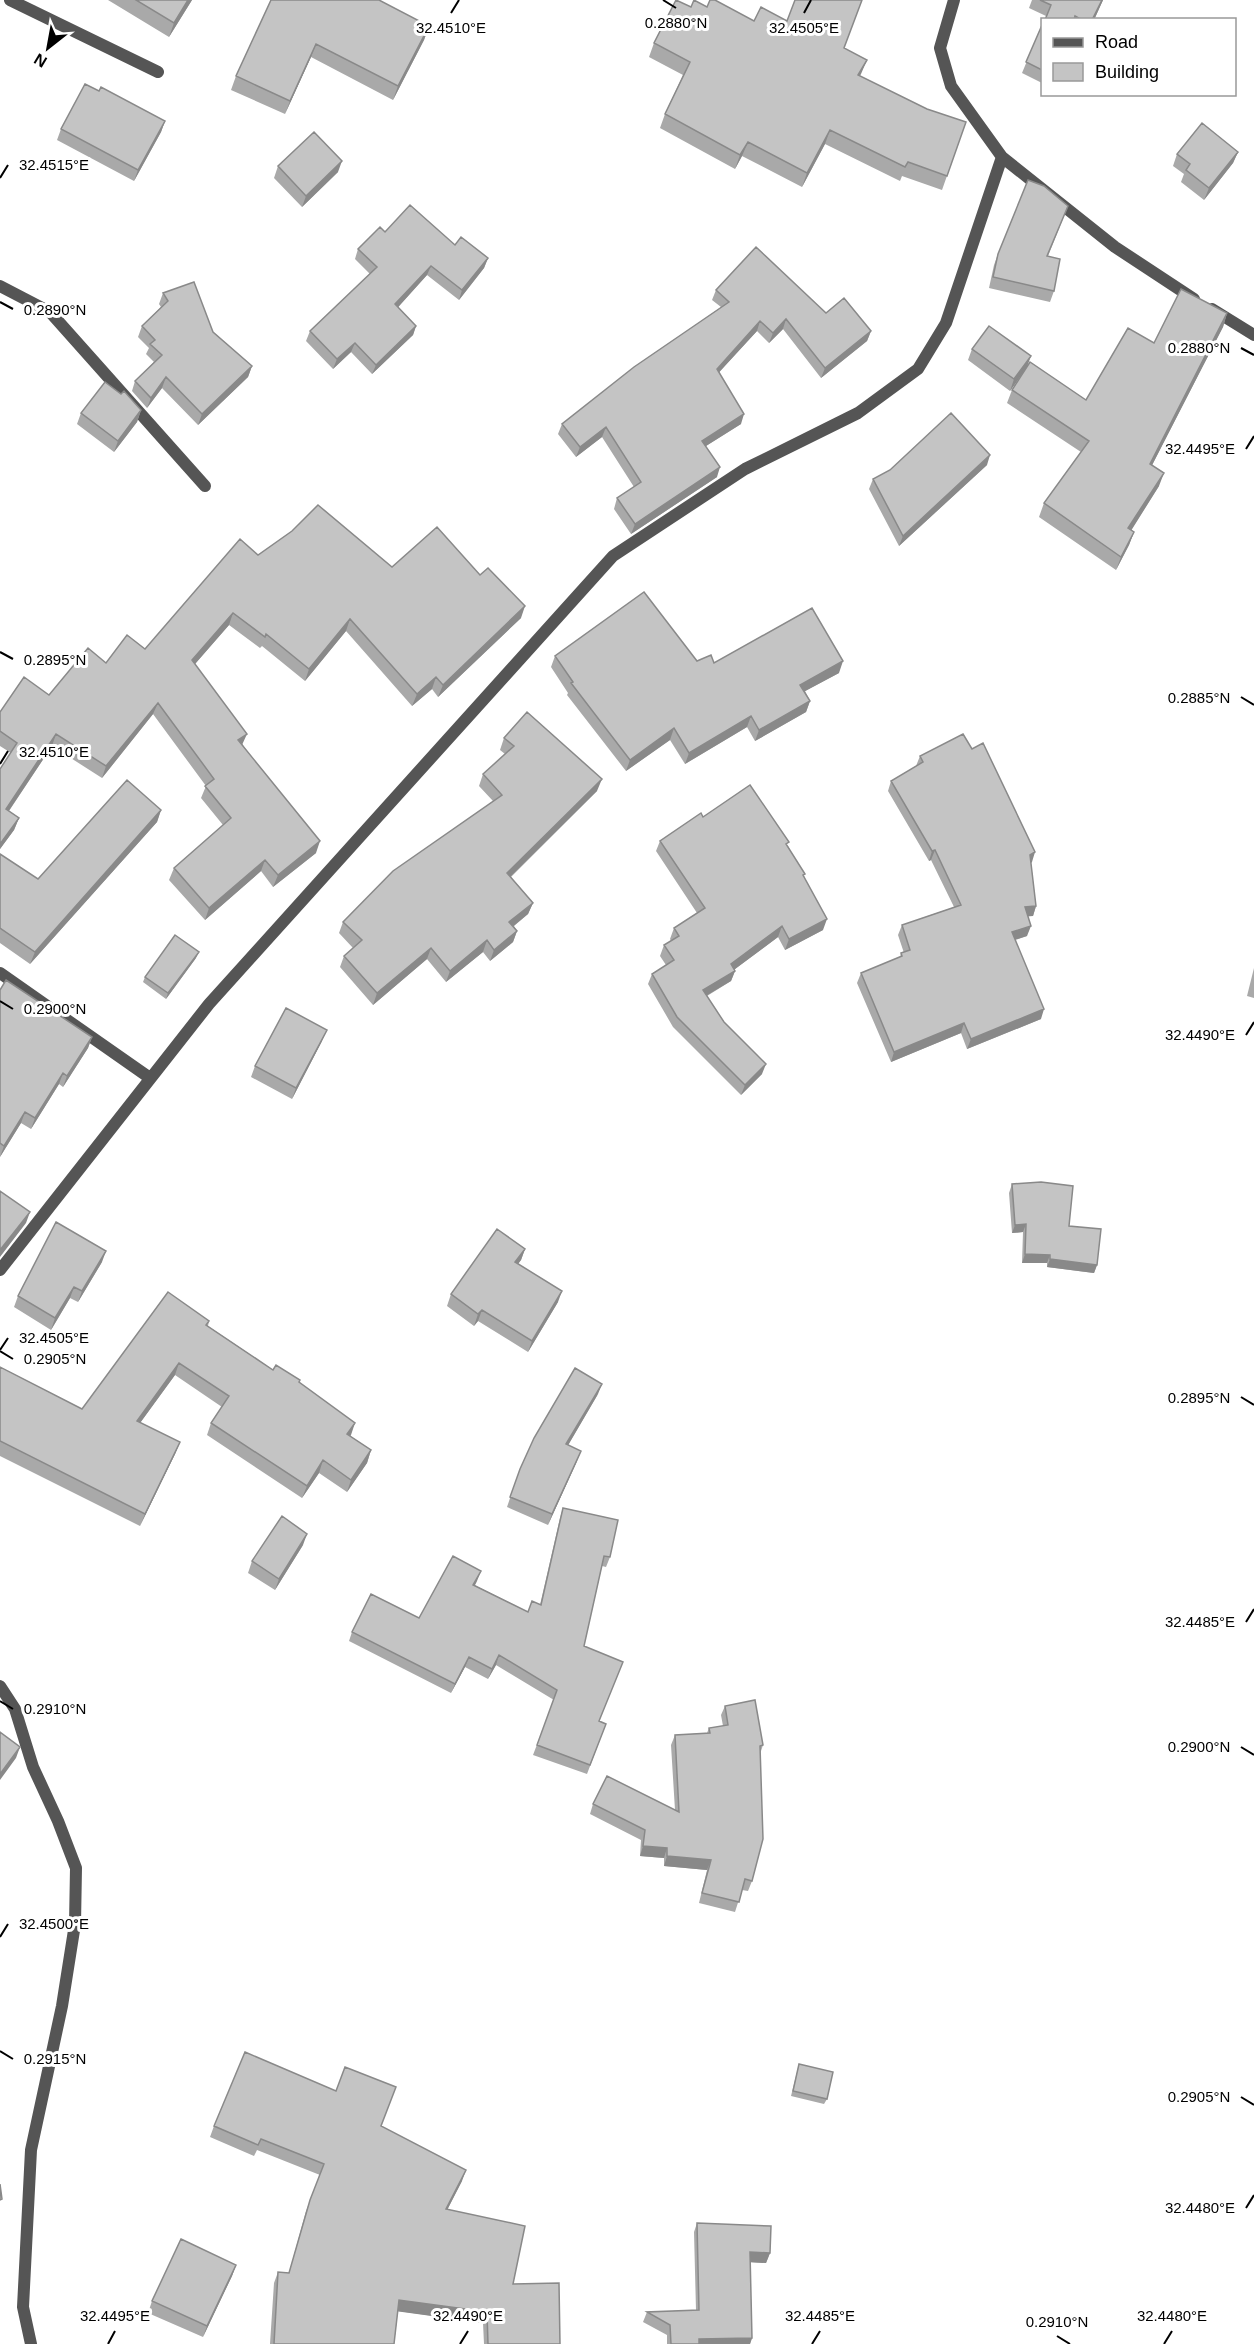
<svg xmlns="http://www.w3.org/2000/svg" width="1254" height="2344" font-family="Helvetica,sans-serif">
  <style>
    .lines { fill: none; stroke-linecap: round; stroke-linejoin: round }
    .minor { stroke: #555; stroke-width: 12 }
    .wall { fill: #a9a9a9 }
    .shaded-wall { fill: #898989 }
    .building { fill: #c4c4c4; stroke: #898989; stroke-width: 1.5 }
    .ticks { fill: none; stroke: #000; stroke-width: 2 }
    .ticks-label { font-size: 15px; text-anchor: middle; fill: #000; stroke: #fff; stroke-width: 6; stroke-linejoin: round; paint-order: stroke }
  </style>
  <rect width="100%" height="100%" fill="#fff"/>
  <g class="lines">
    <path class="minor" d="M 10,0 L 158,72
      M 1002,157 L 1115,247 L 1194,299
      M 0,286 L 50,312 L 205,486
      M 1212,309 L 1254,335
      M 0,973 L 150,1078
      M 0,1270 L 209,1004 L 613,556 L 745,469 L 858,413 L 918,369 L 946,323 L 1002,157 L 951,86 L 940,48 L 954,0
      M 0,1686 L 15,1709 L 33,1767 L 58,1821 L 76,1868 L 75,1924 L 62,2006 L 31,2150 L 23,2307 L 31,2344"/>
  </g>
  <path class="wall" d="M 108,0 L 192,0 L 169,37 Z
    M 271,0 L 429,26 L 424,40 L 393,100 L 311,57 L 285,114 L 231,90 L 236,76 Z
    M 1032,0 L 1103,0 L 1094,20 L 1045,20 L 1046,16 L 1029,8 Z
    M 691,7 L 707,7 L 754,21 L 787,21 L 844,48 L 860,76 L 927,109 L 966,122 L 942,190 L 902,176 L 900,181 L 825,144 L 802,187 L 742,156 L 735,169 L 660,128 L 665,114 L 683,75 L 649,57 L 654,43 Z
    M 1042,25 L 1042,83 L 1022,73 Z
    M 99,91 L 165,121 L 161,132 L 134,181 L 57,140 L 61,129 Z
    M 1238,152 L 1233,163 L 1204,200 L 1181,182 L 1184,174 L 1173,166 L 1177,154 Z
    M 278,166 L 338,172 L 302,207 L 274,178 Z
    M 1068,206 L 1048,256 L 1054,291 L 1050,302 L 989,288 L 994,265 L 998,254 Z
    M 385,232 L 455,245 L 488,258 L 484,268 L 459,300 L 427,275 L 398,307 L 416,326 L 413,335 L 372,374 L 351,352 L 333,369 L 306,341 L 310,331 L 370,274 L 355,259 L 358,249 Z
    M 716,290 L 826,313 L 871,331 L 867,341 L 821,378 L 783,329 L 769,343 L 757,331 L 719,372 L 741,424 L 706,446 L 717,477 L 631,534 L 614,509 L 617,498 L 634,487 L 602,437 L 576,457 L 558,434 L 562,424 L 721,307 L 712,300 Z
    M 163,293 L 213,332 L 252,366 L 248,377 L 198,425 L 162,388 L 147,408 L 132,391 L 135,381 L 154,362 L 146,354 L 149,348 L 138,337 L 142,326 L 161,307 L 159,304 Z
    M 1227,313 L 1223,327 L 1152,465 L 1159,486 L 1131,530 L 1134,532 L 1129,545 L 1116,570 L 1039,517 L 1044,503 L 1081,452 L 1007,403 L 1012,390 L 1021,376 L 1010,391 L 968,360 L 972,349 L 1028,365 L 1086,400 L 1154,343 Z
    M 141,410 L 137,422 L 114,452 L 77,424 L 81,413 Z
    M 987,465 L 899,546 L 869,489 L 873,479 Z
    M 258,555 L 480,575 L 521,618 L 438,697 L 432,689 L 412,706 L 346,631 L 305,681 L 262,646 L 260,648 L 229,625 L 195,664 L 243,745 L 316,853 L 273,887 L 261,871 L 205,920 L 169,880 L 174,868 L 223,825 L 201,798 L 206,786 L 153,714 L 102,778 L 52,746 L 9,811 L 19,818 L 14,830 L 0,849 L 0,769 L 11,753 L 0,746 L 0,712 L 49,695 L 106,663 L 145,649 Z
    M 555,656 L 697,661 L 839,673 L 805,691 L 810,701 L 806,712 L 755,741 L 747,727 L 685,764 L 670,740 L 626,771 L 567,695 L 568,693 L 551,667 Z
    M 504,738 L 597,791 L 511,877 L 533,903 L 528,914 L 514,926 L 517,931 L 513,942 L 490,961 L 483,952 L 446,982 L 427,959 L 373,1005 L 340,967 L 344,956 L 353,948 L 339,933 L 343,922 L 493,801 L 479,786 L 483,774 L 505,754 L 500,750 Z
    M 920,756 L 1032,862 L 1031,863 L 1036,906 L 1033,916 L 1028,916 L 1027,936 L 1015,940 L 1041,1019 L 967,1049 L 961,1033 L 891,1062 L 857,983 L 861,973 L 900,957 L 901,953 L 904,953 L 898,935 L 902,925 L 954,907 L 931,860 L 929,861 L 888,791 L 891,781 L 916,766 Z
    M 161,810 L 157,822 L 30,964 L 0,943 L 0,854 L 38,879 Z
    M 703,817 L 788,846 L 804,876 L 823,930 L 785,950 L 778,937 L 735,969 L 735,971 L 731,981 L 707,996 L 724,1022 L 762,1074 L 741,1095 L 673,1027 L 648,984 L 652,974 L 666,965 L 660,956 L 664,945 L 671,941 L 670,939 L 674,928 L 697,913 L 656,851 L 660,841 Z
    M 196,958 L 166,999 L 143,982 L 145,977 Z
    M 1254,968 L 1254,998 L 1247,996 Z
    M 0,990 L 92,1037 L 88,1048 L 63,1087 L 59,1084 L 31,1129 L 21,1123 L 0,1157 Z
    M 322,1041 L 292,1099 L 251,1077 L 255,1066 Z
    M 1012,1184 L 1069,1226 L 1097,1265 L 1094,1273 L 1047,1267 L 1047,1263 L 1022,1263 L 1023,1232 L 1012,1233 L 1009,1193 Z
    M 525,1249 L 521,1260 L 518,1264 L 558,1302 L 528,1352 L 478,1321 L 474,1326 L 447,1306 L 451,1294 Z
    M 102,1262 L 78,1302 L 70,1298 L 51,1330 L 14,1307 L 18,1296 Z
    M 209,1321 L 208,1326 L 273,1370 L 299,1382 L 351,1435 L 350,1436 L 371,1450 L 367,1463 L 347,1492 L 319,1473 L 302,1498 L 207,1435 L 211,1423 L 222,1407 L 175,1375 L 140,1423 L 180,1442 L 175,1454 L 140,1526 L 0,1456 L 0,1367 L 82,1409 Z
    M 598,1394 L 568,1445 L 577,1461 L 548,1525 L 507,1507 L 520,1469 Z
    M 563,1508 L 610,1557 L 606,1567 L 602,1566 L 584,1646 L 599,1721 L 606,1724 L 587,1774 L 533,1755 L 554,1700 L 496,1665 L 488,1679 L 465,1667 L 451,1693 L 349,1641 L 352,1632 L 419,1618 L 477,1581 L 475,1585 L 528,1612 L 540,1605 L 560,1518 Z
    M 303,1545 L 275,1590 L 248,1573 L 252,1561 Z
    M 725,1706 L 763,1745 L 760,1754 L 752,1881 L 748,1891 L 742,1890 L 735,1912 L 699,1903 L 707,1870 L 664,1866 L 664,1858 L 640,1856 L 641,1840 L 590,1814 L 593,1804 L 675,1810 L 671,1745 L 675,1735 L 707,1733 L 709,1728 L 723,1726 L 721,1715 Z
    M 799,2064 L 827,2099 L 824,2104 L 791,2096 Z
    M 214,2126 L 381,2126 L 462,2181 L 447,2210 L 513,2284 L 560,2344 L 484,2344 L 483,2323 L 398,2311 L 394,2344 L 270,2344 L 274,2283 L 278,2272 L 289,2273 L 306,2211 L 320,2175 L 257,2150 L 254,2156 L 210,2137 Z
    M 697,2223 L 770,2253 L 766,2263 L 750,2262 L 752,2338 L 750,2344 L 667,2344 L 667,2335 L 643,2322 L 647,2312 L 696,2310 L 694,2232 Z
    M 236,2265 L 232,2276 L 203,2337 L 148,2313 L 152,2301 Z"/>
  <path class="shaded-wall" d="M 188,0 L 192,0 L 169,37 L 174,23 Z
    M 1102,0 L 1103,0 L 1094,20 L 1092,20 Z
    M 429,26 L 424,40 L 393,100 L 398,86 Z
    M 316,44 L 311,57 L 285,114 L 290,101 Z
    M 867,60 L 861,74 L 853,89 L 858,75 Z
    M 165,121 L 161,132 L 134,181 L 138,170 Z
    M 830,130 L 825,144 L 802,187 L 807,173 Z
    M 748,142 L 742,156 L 735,169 L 740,155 Z
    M 1238,152 L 1233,163 L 1204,200 L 1209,188 Z
    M 342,161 L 338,172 L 302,207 L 306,196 Z
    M 488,258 L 484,268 L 459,300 L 462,290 Z
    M 431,266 L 427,275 L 392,314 L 395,304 Z
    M 1227,313 L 1223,327 L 1146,477 L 1150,464 Z
    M 786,319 L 783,329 L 769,343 L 773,333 Z
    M 760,321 L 757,331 L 713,379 L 717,369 Z
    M 416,326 L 413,335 L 372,374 L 376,365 Z
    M 871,331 L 867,341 L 821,378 L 825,368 Z
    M 355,343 L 351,352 L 333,369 L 337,359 Z
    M 1031,356 L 1027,367 L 1010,391 L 1014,379 Z
    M 252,366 L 248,377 L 198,425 L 202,414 Z
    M 166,377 L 162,388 L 147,408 L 151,398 Z
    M 141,410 L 137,422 L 114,452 L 118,441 Z
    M 744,414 L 741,424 L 698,451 L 702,441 Z
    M 606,427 L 602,437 L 576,457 L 580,447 Z
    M 990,455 L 987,465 L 899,546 L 903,536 Z
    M 720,467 L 717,477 L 631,534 L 635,524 Z
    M 1164,473 L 1159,486 L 1124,542 L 1128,528 Z
    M 1134,532 L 1129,545 L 1116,570 L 1121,557 Z
    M 525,606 L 521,618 L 438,697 L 443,685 Z
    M 233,613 L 229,625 L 188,672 L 192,660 Z
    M 350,619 L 346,631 L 305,681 L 309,669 Z
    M 843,661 L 839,673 L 796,696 L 800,685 Z
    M 436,677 L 432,689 L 412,706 L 417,694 Z
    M 810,701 L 806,712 L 755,741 L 759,730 Z
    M 158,703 L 153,714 L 102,778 L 106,766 Z
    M 751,716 L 747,727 L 685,764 L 689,753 Z
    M 674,728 L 670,740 L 626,771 L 630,760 Z
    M 56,734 L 52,746 L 2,821 L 6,809 Z
    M 247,734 L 242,745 L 238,740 Z
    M 602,779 L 597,791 L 503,884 L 507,873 Z
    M 161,810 L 157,822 L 30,964 L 35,952 Z
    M 19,818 L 14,830 L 0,849 L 0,844 Z
    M 320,841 L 316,853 L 273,887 L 278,875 Z
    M 935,850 L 931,860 L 929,861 L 932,851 Z
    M 1035,852 L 1032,862 L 1026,865 L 1030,855 Z
    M 265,860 L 261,871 L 205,920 L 209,908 Z
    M 533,903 L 528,914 L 505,933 L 509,922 Z
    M 1036,906 L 1033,916 L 1021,917 L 1025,907 Z
    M 827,919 L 823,930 L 785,950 L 789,939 Z
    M 782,926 L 778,937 L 727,975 L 731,964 Z
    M 1031,926 L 1027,936 L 1008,942 L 1012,932 Z
    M 517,931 L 513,942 L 490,961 L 494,950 Z
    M 487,940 L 483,952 L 446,982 L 450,971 Z
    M 431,948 L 427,959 L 373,1005 L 377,993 Z
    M 199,952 L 196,958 L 166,999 L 168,993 Z
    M 735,971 L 731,981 L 699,1000 L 703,990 Z
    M 1044,1009 L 1041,1019 L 967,1049 L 971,1039 Z
    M 964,1023 L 961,1033 L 891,1062 L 894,1052 Z
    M 327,1030 L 322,1041 L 292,1099 L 296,1088 Z
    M 92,1037 L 88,1048 L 63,1087 L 67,1076 Z
    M 766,1064 L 762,1074 L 741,1095 L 745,1085 Z
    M 63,1073 L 59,1084 L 31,1129 L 35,1118 Z
    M 25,1112 L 21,1123 L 0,1157 L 4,1146 Z
    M 30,1212 L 26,1223 L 0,1257 L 0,1250 Z
    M 1026,1224 L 1023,1232 L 1012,1233 L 1015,1225 Z
    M 525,1249 L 521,1260 L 511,1273 L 515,1262 Z
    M 106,1251 L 102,1262 L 78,1302 L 82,1291 Z
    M 1025,1254 L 1050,1255 L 1047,1263 L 1022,1263 Z
    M 1050,1259 L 1097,1265 L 1094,1273 L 1047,1267 Z
    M 74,1287 L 70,1298 L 51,1330 L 55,1318 Z
    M 562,1291 L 558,1302 L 528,1352 L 532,1341 Z
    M 482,1310 L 478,1321 L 474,1326 L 478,1314 Z
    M 179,1363 L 175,1375 L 132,1434 L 137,1421 Z
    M 602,1384 L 598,1394 L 563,1454 L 566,1444 Z
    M 355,1423 L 351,1435 L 342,1446 L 347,1434 Z
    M 180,1442 L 175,1454 L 140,1526 L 145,1514 Z
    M 371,1450 L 367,1463 L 347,1492 L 351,1480 Z
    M 581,1451 L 577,1461 L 548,1525 L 552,1514 Z
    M 323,1460 L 319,1473 L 302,1498 L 307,1486 Z
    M 307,1534 L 303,1545 L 275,1590 L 279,1579 Z
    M 481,1571 L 477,1581 L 470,1594 L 473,1585 Z
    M 499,1655 L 496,1665 L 488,1679 L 492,1669 Z
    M 469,1657 L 465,1667 L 451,1693 L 455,1684 Z
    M 20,1747 L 16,1758 L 0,1780 L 0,1774 Z
    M 643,1846 L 667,1848 L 664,1858 L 640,1856 Z
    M 667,1856 L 711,1860 L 707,1870 L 664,1866 Z
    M 466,2170 L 462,2181 L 442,2220 L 446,2209 Z
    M 750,2252 L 770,2253 L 766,2263 L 746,2262 Z
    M 236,2265 L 232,2276 L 203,2337 L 207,2326 Z
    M 399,2300 L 487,2312 L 483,2323 L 395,2311 Z
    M 752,2338 L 750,2344 L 697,2344 L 699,2339 Z"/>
  <path class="building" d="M 136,0 L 188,0 L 174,23 Z
    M 271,0 L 379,0 L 429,26 L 398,86 L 316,44 L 290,101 L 236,76 Z
    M 676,0 L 691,7 L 694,0 L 707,7 L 710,0 L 715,0 L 754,21 L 761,7 L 787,21 L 795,0 L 862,0 L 844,48 L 867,60 L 858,75 L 927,109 L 966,122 L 947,176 L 908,162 L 905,167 L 830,130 L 807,173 L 748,142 L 740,155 L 665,114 L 690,62 L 654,43 Z
    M 1040,0 L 1102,0 L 1092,20 L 1082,20 L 1075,16 L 1074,20 L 1045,20 L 1051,5 Z
    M 1042,25 L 1042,70 L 1026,62 Z
    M 85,84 L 99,91 L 101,87 L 165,121 L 138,170 L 61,129 Z
    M 1202,123 L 1238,152 L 1209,188 L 1186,170 L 1190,164 L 1177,154 Z
    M 314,132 L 342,161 L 306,196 L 278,166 Z
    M 1028,180 L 1044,186 L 1068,206 L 1047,256 L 1060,259 L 1054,291 L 993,277 L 998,254 Z
    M 410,205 L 455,245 L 461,237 L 488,258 L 462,290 L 431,266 L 395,304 L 416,326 L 376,365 L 355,343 L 337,359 L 310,331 L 377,267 L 358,249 L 380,227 L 385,232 Z
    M 756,247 L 826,313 L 844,298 L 871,331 L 825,368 L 786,319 L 773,333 L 760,321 L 717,369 L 744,414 L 702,441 L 720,467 L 635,524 L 617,498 L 641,482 L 606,427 L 580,447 L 562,424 L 634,367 L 729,302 L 716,290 Z
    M 194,282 L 213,332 L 252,366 L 202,414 L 166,377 L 151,398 L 135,381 L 162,355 L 150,344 L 155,340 L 142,326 L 168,301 L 163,293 Z
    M 1181,289 L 1227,313 L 1150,464 L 1164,473 L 1128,528 L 1134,532 L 1121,557 L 1044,503 L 1089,441 L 1012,390 L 1030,362 L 1086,400 L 1128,328 L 1154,343 Z
    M 989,326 L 1031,356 L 1014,379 L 972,349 Z
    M 105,382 L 121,394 L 124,391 L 141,410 L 118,441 L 81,413 Z
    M 951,413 L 990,455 L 903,536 L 873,479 L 890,470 Z
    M 318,505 L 392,567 L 437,527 L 480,575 L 488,568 L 525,606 L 443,685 L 436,677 L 417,694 L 350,619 L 309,669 L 266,634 L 265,637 L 233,613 L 192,660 L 247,734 L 238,740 L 320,841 L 278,875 L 265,860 L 209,908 L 174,868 L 231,818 L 205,786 L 214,779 L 158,703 L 106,766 L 56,734 L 6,809 L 19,818 L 0,844 L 0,769 L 17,743 L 0,731 L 0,712 L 24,677 L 49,695 L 88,648 L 106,663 L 127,635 L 145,649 L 240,539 L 258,555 L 292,531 Z
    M 644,592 L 697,661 L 711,655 L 714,663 L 812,608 L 843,661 L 800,685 L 810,701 L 759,730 L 751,716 L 689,753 L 674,728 L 630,760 L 571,683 L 573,682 L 555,656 Z
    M 527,712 L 602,779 L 507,873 L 533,903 L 509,922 L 517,931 L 494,950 L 487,940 L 450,971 L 431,948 L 377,993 L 344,956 L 362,940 L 343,922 L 393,871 L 502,795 L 483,774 L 514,746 L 504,738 Z
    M 963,734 L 972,749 L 983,743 L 1035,852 L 1030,855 L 1036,906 L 1025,907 L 1031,926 L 1012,932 L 1044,1009 L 971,1039 L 964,1023 L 894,1052 L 861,973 L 902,956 L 901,953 L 910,950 L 902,925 L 961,905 L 935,850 L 932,851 L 891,781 L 923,762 L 920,756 Z
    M 127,780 L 161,810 L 35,952 L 0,928 L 0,854 L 38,879 Z
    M 750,785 L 789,842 L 786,844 L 805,874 L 803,875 L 827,919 L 789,939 L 782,926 L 731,964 L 735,971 L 703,990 L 724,1022 L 766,1064 L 745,1085 L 677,1017 L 652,974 L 674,960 L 664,945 L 679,936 L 674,928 L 705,908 L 660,841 L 701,813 L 703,817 Z
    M 175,935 L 199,952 L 168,993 L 145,977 Z
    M 6,980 L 92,1037 L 67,1076 L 63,1073 L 35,1118 L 25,1112 L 4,1146 L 0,1143 L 0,990 Z
    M 286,1008 L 327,1030 L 296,1088 L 255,1066 Z
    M 1041,1182 L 1073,1186 L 1069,1226 L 1101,1229 L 1097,1265 L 1050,1259 L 1050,1255 L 1025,1254 L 1026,1224 L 1015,1225 L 1012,1184 Z
    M 0,1191 L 30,1212 L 0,1250 Z
    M 56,1222 L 106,1251 L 82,1291 L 74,1287 L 55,1318 L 18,1296 Z
    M 497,1229 L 525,1249 L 515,1262 L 562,1291 L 532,1341 L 482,1310 L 478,1314 L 451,1294 Z
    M 168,1292 L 209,1321 L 206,1325 L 273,1370 L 276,1365 L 300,1380 L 299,1382 L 355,1423 L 347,1434 L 371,1450 L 351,1480 L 323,1460 L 307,1486 L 211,1423 L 229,1396 L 179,1363 L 137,1421 L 180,1442 L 145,1514 L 0,1441 L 0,1367 L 82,1409 Z
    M 575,1368 L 602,1384 L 566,1444 L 581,1451 L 552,1514 L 510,1497 L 520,1469 L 534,1438 Z
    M 563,1508 L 618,1520 L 610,1557 L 604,1556 L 584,1646 L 623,1662 L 599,1721 L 606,1724 L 590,1765 L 537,1745 L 557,1690 L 499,1655 L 492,1669 L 469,1657 L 455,1684 L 352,1632 L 371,1594 L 419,1618 L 453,1556 L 481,1571 L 473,1585 L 528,1612 L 532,1601 L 541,1605 Z
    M 282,1516 L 307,1534 L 279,1579 L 252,1561 Z
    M 755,1700 L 763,1745 L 760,1746 L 763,1839 L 752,1881 L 745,1879 L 739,1902 L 702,1893 L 711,1860 L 667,1856 L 667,1848 L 643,1846 L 645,1830 L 593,1804 L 607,1776 L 679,1812 L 675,1735 L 710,1733 L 709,1728 L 728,1725 L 725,1706 Z
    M 0,1732 L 20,1747 L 0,1774 Z
    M 245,2052 L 336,2091 L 345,2067 L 396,2087 L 381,2126 L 466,2170 L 446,2209 L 525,2226 L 513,2284 L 559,2283 L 560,2344 L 488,2344 L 487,2312 L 399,2300 L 394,2344 L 274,2344 L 278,2272 L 289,2273 L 310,2200 L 324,2164 L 261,2139 L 258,2145 L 214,2126 Z
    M 799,2064 L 833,2072 L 827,2099 L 793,2091 Z
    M 0,2184 L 2,2199 L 0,2200 Z
    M 697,2223 L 771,2226 L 770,2253 L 750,2252 L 752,2338 L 699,2339 L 699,2344 L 671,2344 L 670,2325 L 647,2312 L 699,2310 Z
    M 181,2239 L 236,2265 L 207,2326 L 152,2301 Z"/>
  <path class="ticks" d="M 663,0 L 676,8M 451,13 L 459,0M 804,13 L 811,0M 0,178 L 8,165M 0,302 L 13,309M 1241,348 L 1254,355M 1246,449 L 1254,436M 0,652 L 13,659M 1241,697 L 1254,705M 0,764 L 8,751M 0,1001 L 13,1009M 1246,1035 L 1254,1022M 0,1350 L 8,1338M 0,1351 L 13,1359M 1241,1397 L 1254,1405M 1246,1622 L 1254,1609M 0,1701 L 13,1709M 1241,1747 L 1254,1755M 0,1937 L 8,1924M 0,2051 L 13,2059M 1241,2097 L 1254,2105M 1246,2208 L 1254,2195M 1057,2336 L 1070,2344M 108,2344 L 115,2331M 460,2344 L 468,2331M 812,2344 L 820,2331M 1164,2344 L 1172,2331"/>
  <g class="ticks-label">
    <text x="676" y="28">0.2880°N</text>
    <text x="451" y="33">32.4510°E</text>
    <text x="804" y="33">32.4505°E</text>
    <text x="54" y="170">32.4515°E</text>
    <text x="55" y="315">0.2890°N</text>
    <text x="1199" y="353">0.2880°N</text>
    <text x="1200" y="454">32.4495°E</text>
    <text x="55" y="665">0.2895°N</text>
    <text x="1199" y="703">0.2885°N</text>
    <text x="54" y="757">32.4510°E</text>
    <text x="55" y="1014">0.2900°N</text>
    <text x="1200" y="1040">32.4490°E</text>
    <text x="54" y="1343">32.4505°E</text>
    <text x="55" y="1364">0.2905°N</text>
    <text x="1199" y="1403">0.2895°N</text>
    <text x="1200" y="1627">32.4485°E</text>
    <text x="55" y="1714">0.2910°N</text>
    <text x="1199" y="1752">0.2900°N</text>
    <text x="54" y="1929">32.4500°E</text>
    <text x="55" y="2064">0.2915°N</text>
    <text x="1199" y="2102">0.2905°N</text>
    <text x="1200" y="2213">32.4480°E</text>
    <text x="115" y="2321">32.4495°E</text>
    <text x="468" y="2321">32.4490°E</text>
    <text x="820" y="2321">32.4485°E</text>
    <text x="1172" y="2321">32.4480°E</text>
    <text x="1057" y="2327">0.2910°N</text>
  </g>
  <rect x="1041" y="18" width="195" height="78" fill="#ffffff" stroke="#999999" stroke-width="1.5"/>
  <rect x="1053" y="38" width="30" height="9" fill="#555555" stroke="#999999" stroke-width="1.5"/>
  <text x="1095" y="48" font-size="18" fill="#000000">Road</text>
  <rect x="1053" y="63" width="30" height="18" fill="#c4c4c4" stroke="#999999" stroke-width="1.5"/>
  <text x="1095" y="78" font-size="18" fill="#000000">Building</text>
  <g transform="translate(48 48) rotate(211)" stroke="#ffffff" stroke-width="4.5" paint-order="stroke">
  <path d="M0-4.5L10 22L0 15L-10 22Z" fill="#000000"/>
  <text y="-9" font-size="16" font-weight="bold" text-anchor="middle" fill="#000000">N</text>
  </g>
</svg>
